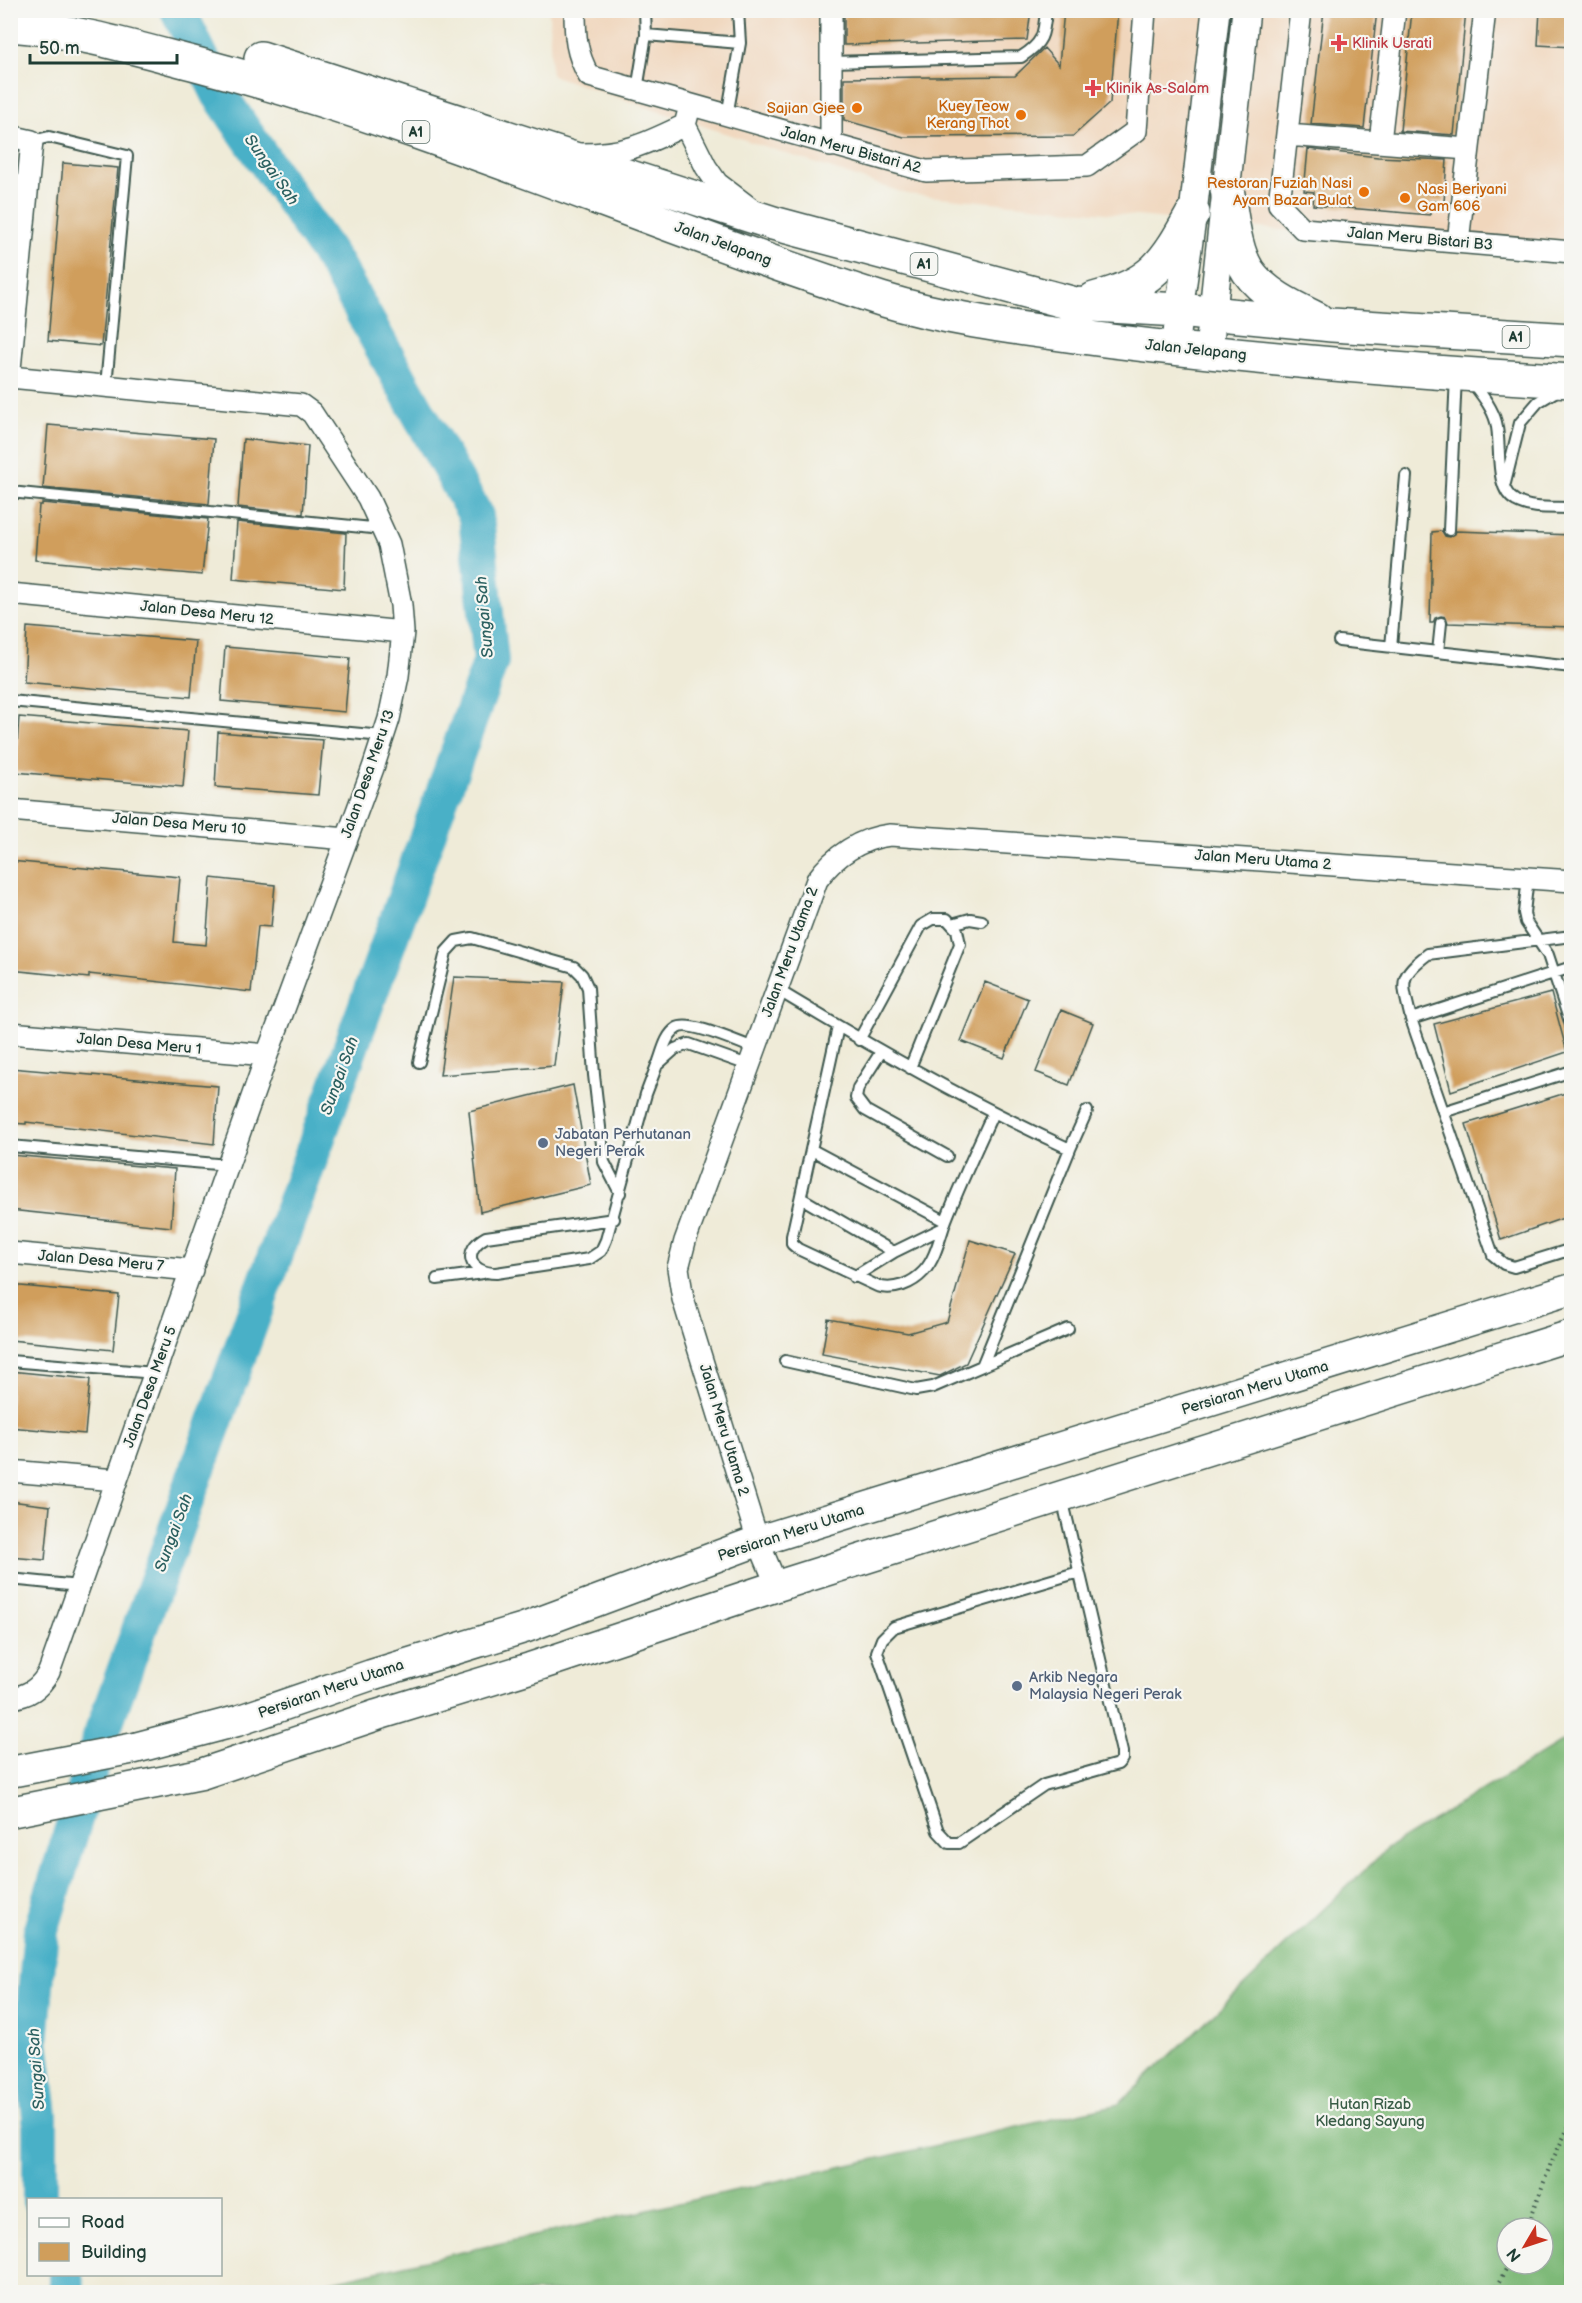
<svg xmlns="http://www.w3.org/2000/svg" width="1582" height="2303" font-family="'Balsamiq Sans',sans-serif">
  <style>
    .built { fill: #f0d6bc }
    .forest { fill: #7eb978; stroke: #4e7b56; stroke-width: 1.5; fill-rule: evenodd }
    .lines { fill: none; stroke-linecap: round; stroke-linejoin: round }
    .river { stroke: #48b0c7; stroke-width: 36 }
    .building { fill: #d09e5b }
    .service-casing { stroke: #3e574d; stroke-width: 14 }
    .minor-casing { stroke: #3e574d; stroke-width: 24 }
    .tertiary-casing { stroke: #3e574d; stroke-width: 30 }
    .secondary-casing { stroke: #3e574d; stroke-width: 33 }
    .primary-casing { stroke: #3e574d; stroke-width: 36 }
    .path { stroke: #3e574d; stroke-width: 4; stroke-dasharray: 1.5 4.5; stroke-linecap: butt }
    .service { stroke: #fff; stroke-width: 10 }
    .minor { stroke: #fff; stroke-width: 21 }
    .tertiary { stroke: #fff; stroke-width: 27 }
    .secondary { stroke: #fff; stroke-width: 30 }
    .primary { stroke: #fff; stroke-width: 33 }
    .health-dot { fill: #e0444e; stroke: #f6f6f2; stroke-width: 2 }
    .food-dot { fill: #e8710a; stroke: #f6f6f2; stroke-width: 2 }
    .service-dot { fill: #5c6f8a; stroke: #f6f6f2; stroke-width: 2 }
    .labels { text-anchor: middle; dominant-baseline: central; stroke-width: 4.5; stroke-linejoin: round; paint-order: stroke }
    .shield { fill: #f6f6f2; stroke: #60746d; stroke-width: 1.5 }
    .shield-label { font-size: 14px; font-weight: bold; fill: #1f3d34 }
    .health-label { font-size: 15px; fill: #be3a42; stroke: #f6f6f2; text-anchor: start }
    .food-label { font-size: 15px; fill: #c56008; stroke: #f6f6f2; text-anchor: end }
    .street-label { font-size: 15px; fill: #1f3d34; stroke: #f6f6f2 }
    .service-label { font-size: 15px; fill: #4e5e75; stroke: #f6f6f2; text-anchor: start }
    .park-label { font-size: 15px; fill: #385c46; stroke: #f6f6f2 }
    .water-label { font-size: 16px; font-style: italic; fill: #2b6060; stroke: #f6f6f2 }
  </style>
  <rect width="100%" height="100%" fill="#f6f6f2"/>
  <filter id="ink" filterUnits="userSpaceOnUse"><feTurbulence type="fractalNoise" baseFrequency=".0167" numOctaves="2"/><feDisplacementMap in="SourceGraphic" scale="12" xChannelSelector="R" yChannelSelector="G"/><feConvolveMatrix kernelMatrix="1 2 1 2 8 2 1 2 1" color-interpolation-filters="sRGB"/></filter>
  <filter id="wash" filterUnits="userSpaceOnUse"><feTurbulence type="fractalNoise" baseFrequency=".008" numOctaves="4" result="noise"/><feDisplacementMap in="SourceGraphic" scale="24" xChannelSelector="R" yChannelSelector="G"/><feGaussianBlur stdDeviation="1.35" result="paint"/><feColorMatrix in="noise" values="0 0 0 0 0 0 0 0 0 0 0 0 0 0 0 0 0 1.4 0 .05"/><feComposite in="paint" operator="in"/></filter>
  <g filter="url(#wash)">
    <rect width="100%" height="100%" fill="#efebd8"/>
    <path class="built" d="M 549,11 L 1571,11 L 1571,258 L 907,194 L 551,75 Z"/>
    <path class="forest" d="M 1571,1736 L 1571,2292 L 284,2292 L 1119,2104 L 1389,1847 ZM 1507,2228 L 1543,2228 L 1543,2264 L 1507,2264 Z"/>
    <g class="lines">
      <path class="river" d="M 40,2200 L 40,2116 L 31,2041 L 41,1930 L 100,1738 L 491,661 L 476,516 L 335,263 L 219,94 L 178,10
        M 66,2274 L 67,2292"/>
    </g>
    <g id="blocks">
      <path class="building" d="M 844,10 L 1031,10 L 1027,40 L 844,45 Z
        M 1064,10 L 1118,10 L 1110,103 L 1073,136 L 904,137 L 844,120 L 844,78 L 1015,76 L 1044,48 L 1059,65 Z
        M 1324,10 L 1377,10 L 1364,128 L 1311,124 Z
        M 1412,10 L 1466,10 L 1454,135 L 1400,131 Z
        M 1540,10 L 1572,10 L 1572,47 L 1538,45 Z
        M 1308,149 L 1378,157 L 1447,160 L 1444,202 L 1431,201 L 1430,215 L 1313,205 L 1314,192 L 1304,191 Z
        M 63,163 L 118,168 L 101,346 L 48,341 Z
        M 48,425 L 214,439 L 209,504 L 43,488 Z
        M 243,439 L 308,446 L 303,514 L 238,507 Z
        M 42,503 L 208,519 L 202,575 L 35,560 L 39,505 L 42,505 Z
        M 237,522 L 346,533 L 344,589 L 233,579 Z
        M 1442,531 L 1445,536 L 1449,537 L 1455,534 L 1456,531 L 1572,535 L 1572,627 L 1448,623 L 1446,617 L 1441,616 L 1435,618 L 1433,623 L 1430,623 L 1432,532 Z
        M 27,627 L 196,641 L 191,697 L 24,682 Z
        M 225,647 L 350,658 L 345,712 L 221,701 Z
        M 19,717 L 188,731 L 183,787 L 15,772 Z
        M 218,732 L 323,740 L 318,795 L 215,787 Z
        M 10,861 L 180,877 L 174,942 L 206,945 L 211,878 L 275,885 L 271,927 L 258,926 L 251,992 L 89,974 L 89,978 L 10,970 Z
        M 454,977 L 564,982 L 554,1066 L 440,1075 Z
        M 985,982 L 1028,999 L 1004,1058 L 961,1041 Z
        M 1551,993 L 1567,1052 L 1451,1091 L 1434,1024 Z
        M 1061,1010 L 1093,1023 L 1069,1085 L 1036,1072 Z
        M 10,1068 L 218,1086 L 214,1144 L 26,1122 L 26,1124 L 10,1123 Z
        M 573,1085 L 591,1185 L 480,1212 L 469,1111 Z
        M 1572,1091 L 1572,1215 L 1501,1240 L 1466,1124 Z
        M 10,1155 L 175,1169 L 171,1227 L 10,1210 Z
        M 970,1240 L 1015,1254 L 966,1363 L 940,1376 L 822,1354 L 828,1319 L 908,1333 L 947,1322 Z
        M 10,1285 L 119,1295 L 113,1350 L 10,1340 Z
        M 10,1371 L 90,1379 L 85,1434 L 10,1427 Z
        M 10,1501 L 50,1506 L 45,1560 L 10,1557 Z"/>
    </g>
  </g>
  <g filter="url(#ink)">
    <use href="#blocks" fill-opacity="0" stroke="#3e574d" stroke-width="1.5"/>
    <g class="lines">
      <g class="service-casing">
        <path id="service" d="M 646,35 L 740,43
          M 830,62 L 1021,57 C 1043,43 1044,35 1046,10
          M 637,90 L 646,35 L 645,10
          M 727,116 L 740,43 L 738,10
          M 32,141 L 49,137 L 127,156 L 106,386
          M 1472,382 C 1481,394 1492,407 1496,422 C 1502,444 1493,489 1516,501 C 1532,510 1553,507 1572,508
          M 1505,483 L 1520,423 L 1538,402 L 1558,390
          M 10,492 L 382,529
          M 1449,530 L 1456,376
          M 1339,641 L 1572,667
          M 1391,647 L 1406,476
          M 1438,652 L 1441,623
          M 10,701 L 383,736
          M 1528,877 L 1524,913 L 1526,922 L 1548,955 L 1572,1028
          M 952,924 L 970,919 L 982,921
          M 1572,936 L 1428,954 C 1396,978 1403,983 1411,1019 L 1493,1255 L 1504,1264 L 1514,1267 L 1572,1249
          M 776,989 C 872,1047 968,1102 1070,1149 L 982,1366
          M 1411,1019 L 1572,967
          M 838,1027 L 792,1236 L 792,1244 L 798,1249 L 877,1286 C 894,1291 912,1284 924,1271 C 936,1258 940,1236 946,1220 C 960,1184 977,1148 993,1113
          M 859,1040 L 921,926 L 933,919 L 947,919 L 957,930 L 960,944 L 910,1068
          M 881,1052 L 858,1088 L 856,1098 L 865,1110 L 947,1156
          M 659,1061 C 663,1050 666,1035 677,1028 C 690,1020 739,1043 754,1048
          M 419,1062 L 446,952 L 456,941 L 472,938 L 574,967 L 582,975 L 588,988 L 594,1075 L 604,1162 L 620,1193
          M 1443,1112 L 1572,1071
          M 10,1146 L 228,1165
          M 1070,1149 L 1087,1111
          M 812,1150 L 945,1221
          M 801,1198 L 894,1252
          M 614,1219 L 486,1237 C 462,1250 468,1273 496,1273 L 589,1259 L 601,1251 L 606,1240 L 646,1094 L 657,1065 L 675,1049 L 689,1044 L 748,1065
          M 854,1277 L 894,1252 L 943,1228
          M 437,1279 L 483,1273
          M 10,1361 L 155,1373
          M 785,1361 L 916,1390 L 933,1387 L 1068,1329
          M 1062,1498 L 1122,1752 L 1122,1759 L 1118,1764 L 1044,1785 L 959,1843 L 949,1843 L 938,1831 L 877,1652 L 882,1639 L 894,1627 L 1079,1572
          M 10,1579 L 79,1586"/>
      </g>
      <g class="minor-casing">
        <path id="minor" d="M 575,10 C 575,37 576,53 589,76 L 926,171 L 1087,166 L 1136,131 L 1145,10
          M 831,10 L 831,146
          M 1301,10 L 1279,204 L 1303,229 L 1572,252
          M 690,106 L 685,125 L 706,167 L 717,183 L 750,208
          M 1287,135 L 1468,149
          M 10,136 L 32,141 L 10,369
          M 1380,142 L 1395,10
          M 581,154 C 627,154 645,144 685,125
          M 1458,242 L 1485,10
          M 10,377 L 301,405 L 312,413 L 368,498 L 389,544 L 401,605 L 403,632 L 398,676 L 389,719 L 373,768 L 267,1055 L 49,1672 C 40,1688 29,1696 10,1698
          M 10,594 L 403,632
          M 10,810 L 347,839
          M 10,1033 L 267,1055
          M 10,1253 L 192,1270
          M 10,1471 L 116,1480
          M 777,1586 L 758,1541 L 683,1299 L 678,1268 L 685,1241 L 817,880 C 834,856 861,838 890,835 L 1572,881"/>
      </g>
      <g class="tertiary-casing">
        <path id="tertiary" d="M 1176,349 L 1179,310 L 1193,213 L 1216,10
          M 1209,351 C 1220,238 1234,124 1246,10"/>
      </g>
      <g class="secondary-casing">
        <path id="secondary" d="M 10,1772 L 135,1748 L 237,1721 L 371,1675 L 524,1628 L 758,1541 L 1572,1289
          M 10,1812 L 201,1774 L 377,1715 L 530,1668 L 777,1586 L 1572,1335"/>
      </g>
      <g class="primary-casing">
        <path id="primary" d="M 10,25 C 75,30 138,49 200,65 C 433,126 653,226 881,299 C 955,322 1035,330 1112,341 C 1264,360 1418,372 1572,381
          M 261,58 L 773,223 L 1075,304 L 1179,310 L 1332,325 L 1572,340
          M 1227,189 C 1232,215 1234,249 1248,271 C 1264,294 1292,307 1317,319
          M 1094,299 C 1153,283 1164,265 1193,213"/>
      </g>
      <path class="path" d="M 1527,2228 L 1551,2163 L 1572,2120
        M 1493,2292 L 1509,2264"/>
      <use href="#service" class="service"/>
      <use href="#minor" class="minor"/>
      <use href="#tertiary" class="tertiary"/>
      <use href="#secondary" class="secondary"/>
      <use href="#primary" class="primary"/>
    </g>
  </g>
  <g class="health-dot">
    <path d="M1336 34h6v6h6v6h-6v6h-6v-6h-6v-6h6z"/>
    <path d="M1090 79h6v6h6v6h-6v6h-6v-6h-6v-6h6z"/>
  </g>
  <g class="food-dot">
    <circle cx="857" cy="108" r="6"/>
    <circle cx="1021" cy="115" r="6"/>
    <circle cx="1364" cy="192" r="6"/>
    <circle cx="1405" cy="198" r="6"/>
  </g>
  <g class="service-dot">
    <circle cx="543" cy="1143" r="6"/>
    <circle cx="1017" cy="1686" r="6"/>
  </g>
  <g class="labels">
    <g class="shield">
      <rect x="402.5" y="121" width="27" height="22" rx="4.5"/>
      <rect x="910.5" y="253" width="27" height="22" rx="4.5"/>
      <rect x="1502.5" y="326" width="27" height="22" rx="4.5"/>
    </g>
    <g class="shield-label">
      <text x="416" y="132">A1</text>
      <text x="924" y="264">A1</text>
      <text x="1516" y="337">A1</text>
    </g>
    <g class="health-label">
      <text x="1352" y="43">Klinik Usrati</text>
      <text x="1106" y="88">Klinik As-Salam</text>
    </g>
    <g class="food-label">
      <text x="1009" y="106">Kuey Teow<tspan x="1009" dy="17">Kerang Thot</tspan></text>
      <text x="845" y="108">Sajian Gjee</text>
      <text x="1352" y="183">Restoran Fuziah Nasi<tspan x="1352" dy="17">Ayam Bazar Bulat</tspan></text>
      <text x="1417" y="189" text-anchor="start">Nasi Beriyani<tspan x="1417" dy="17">Gam 606</tspan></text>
    </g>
    <g class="street-label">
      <text transform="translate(851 150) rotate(15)">Jalan Meru Bistari A2</text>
      <text transform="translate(1420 239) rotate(5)">Jalan Meru Bistari B3</text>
      <text transform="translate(723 244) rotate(20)">Jalan Jelapang</text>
      <text transform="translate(1196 350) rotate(6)">Jalan Jelapang</text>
      <text transform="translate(207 613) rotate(6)">Jalan Desa Meru 12</text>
      <text transform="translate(368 774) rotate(-71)">Jalan Desa Meru 13</text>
      <text transform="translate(179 824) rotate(5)">Jalan Desa Meru 10</text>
      <text transform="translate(1263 860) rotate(4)">Jalan Meru Utama 2</text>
      <text transform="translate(790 952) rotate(-70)">Jalan Meru Utama 2</text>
      <text transform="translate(139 1044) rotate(5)">Jalan Desa Meru 1</text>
      <text transform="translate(101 1261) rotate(5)">Jalan Desa Meru 7</text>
      <text transform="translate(150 1387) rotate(-70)">Jalan Desa Meru 5</text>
      <text transform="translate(1255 1388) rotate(-17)">Persiaran Meru Utama</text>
      <text transform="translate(724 1430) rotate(73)">Jalan Meru Utama 2</text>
      <text transform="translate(791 1533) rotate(-18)">Persiaran Meru Utama</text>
      <text transform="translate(331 1689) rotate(-19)">Persiaran Meru Utama</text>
    </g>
    <g class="service-label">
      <text x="555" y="1134">Jabatan Perhutanan<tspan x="555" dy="17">Negeri Perak</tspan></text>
      <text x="1029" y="1677">Arkib Negara<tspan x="1029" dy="17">Malaysia Negeri Perak</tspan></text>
    </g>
    <g class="park-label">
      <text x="1370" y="2104">Hutan Rizab<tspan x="1370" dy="17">Kledang Sayung</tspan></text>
    </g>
    <g class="water-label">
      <text transform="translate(271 170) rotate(55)">Sungai Sah</text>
      <text transform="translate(485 617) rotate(-95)">Sungai Sah</text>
      <text transform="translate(340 1076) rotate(-70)">Sungai Sah</text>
      <text transform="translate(174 1533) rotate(-70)">Sungai Sah</text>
      <text transform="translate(37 2069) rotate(-94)">Sungai Sah</text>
    </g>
  </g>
  <rect width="1582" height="2303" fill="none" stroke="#f6f6f2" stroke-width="36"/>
  <rect x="27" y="2198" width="195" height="78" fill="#f6f6f2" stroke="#a0aca6" stroke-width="1.5"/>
  <rect x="39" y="2218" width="30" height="9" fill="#ffffff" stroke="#a0aca6" stroke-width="1.5"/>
  <text x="81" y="2228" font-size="18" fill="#1f3d34">Road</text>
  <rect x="39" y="2243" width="30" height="18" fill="#d09e5b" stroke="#a0aca6" stroke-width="1.5"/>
  <text x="81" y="2258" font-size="18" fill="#1f3d34">Building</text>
  <g transform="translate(1525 2246) rotate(231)"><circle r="28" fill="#f6f6f2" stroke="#a0aca6" stroke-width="1.5"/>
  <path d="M0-4.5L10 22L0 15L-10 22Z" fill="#c8321e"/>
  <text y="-9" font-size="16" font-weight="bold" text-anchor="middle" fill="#1f3d34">N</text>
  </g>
  <path d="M30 54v9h147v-9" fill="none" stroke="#1f3d34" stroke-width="3"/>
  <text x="39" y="54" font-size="18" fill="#1f3d34" stroke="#f6f6f2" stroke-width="4.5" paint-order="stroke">50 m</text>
</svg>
